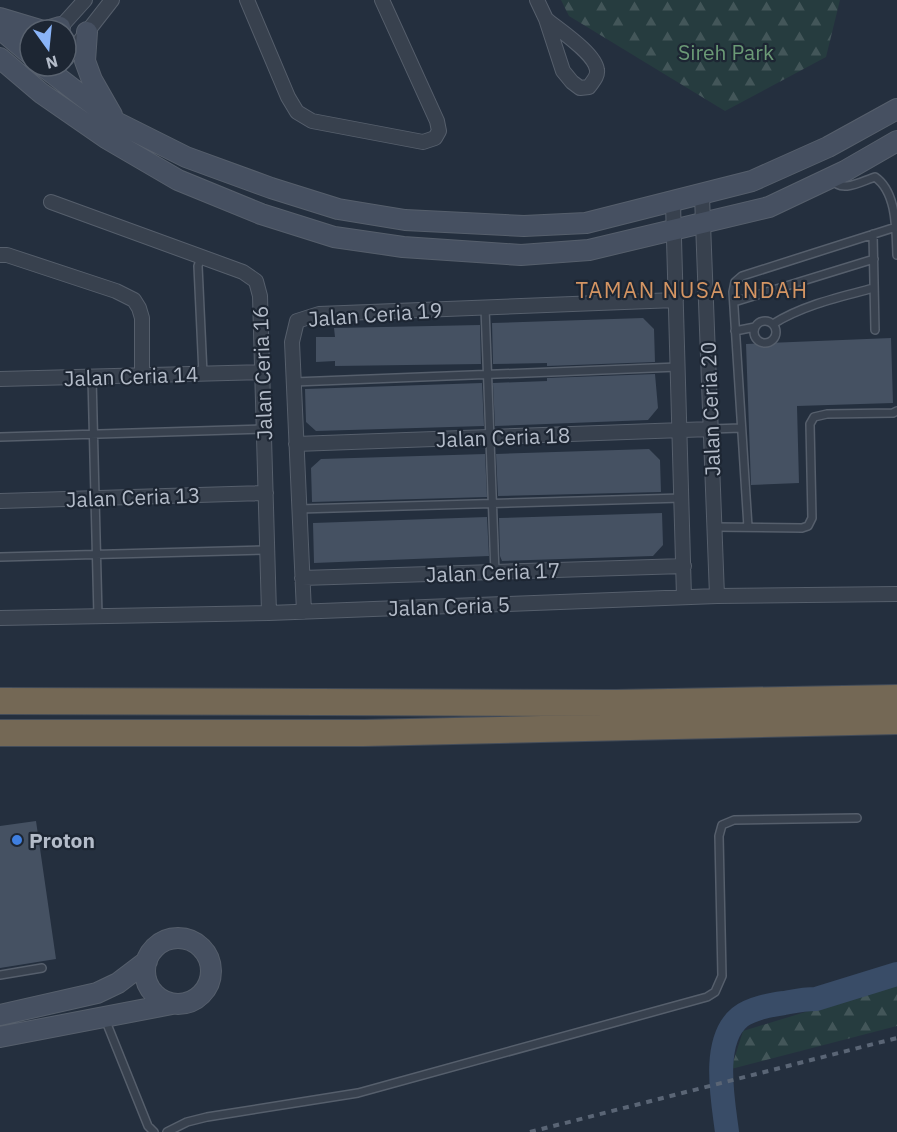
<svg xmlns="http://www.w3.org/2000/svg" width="897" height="1132" font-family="'IBM Plex Sans',sans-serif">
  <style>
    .forest { fill: url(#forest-firs) }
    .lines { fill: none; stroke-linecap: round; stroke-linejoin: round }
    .river { stroke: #394c67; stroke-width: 24 }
    .building { fill: #455162 }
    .lane-casing { stroke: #565f6c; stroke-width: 10 }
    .street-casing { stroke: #565f6c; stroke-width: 16 }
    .secondary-casing { stroke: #565f6c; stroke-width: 22 }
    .highway-casing { stroke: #434c59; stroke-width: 28 }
    .lane { stroke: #38414e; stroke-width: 7 }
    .street { stroke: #38414e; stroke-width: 14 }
    .secondary { stroke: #465061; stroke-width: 20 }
    .highway { stroke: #746855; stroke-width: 26 }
    .rail { stroke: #5a6575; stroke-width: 4; stroke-dasharray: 6 6; stroke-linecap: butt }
    .shop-dot { fill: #3f7fe0; stroke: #1d2633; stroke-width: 2 }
    .labels { text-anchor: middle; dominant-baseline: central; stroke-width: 4.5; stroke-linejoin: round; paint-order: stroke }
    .park-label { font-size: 21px; fill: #6b9a76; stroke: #1d2633 }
    .street-label { font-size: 21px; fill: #b4bcc9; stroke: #1d2633 }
    .poi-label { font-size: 21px; font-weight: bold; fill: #b4bcc9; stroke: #1d2633; text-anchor: start }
    .neighbourhood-label { font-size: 22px; letter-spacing: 1.5px; fill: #d59563; stroke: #1d2633 }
  </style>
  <defs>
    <pattern id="forest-firs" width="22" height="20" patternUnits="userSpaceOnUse" patternTransform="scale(1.5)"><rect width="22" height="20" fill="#263c3f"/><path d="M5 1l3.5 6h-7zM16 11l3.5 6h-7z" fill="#435659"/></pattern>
  </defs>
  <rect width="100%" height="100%" fill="#242f3e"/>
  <path class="forest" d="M 561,0 L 840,0 L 826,57 L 725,111 L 569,16 Z
    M 897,984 L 897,1026 L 731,1069 L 743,1031 Z"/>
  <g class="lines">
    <path class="river" d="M 727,1132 C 723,1100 711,1041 740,1017 C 752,1008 770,1005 784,1003 C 795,1001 804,999 816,999 L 897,974"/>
  </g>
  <path class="building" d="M 643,318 L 654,329 L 655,362 L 547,366 L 547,363 L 493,364 L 492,323 Z
    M 480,325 L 481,364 L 335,366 L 335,361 L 316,362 L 316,337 L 335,337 L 334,328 Z
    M 891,338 L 893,403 L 797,406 L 799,483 L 751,485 L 746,344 Z
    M 655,374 L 658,408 L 648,420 L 495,426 L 493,383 L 547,381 L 547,378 Z
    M 482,383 L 484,426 L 316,431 L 306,422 L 305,389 Z
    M 649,449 L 660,460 L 661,492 L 498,496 L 496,454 Z
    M 485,454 L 487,497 L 312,502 L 311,468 L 321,459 Z
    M 662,513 L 663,545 L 653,556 L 502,561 L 500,556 L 499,518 Z
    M 487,517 L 489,556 L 314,563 L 313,523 Z
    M 36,821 L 56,959 L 0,968 L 0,826 Z"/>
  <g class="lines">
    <g class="lane-casing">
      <path id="lane" d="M 832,179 C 841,194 862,181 875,177 C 897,192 896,230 897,255
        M 873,234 L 875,330
        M 201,257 L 198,266 L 203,374
        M 734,302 L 874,259
        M 485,308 L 495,572
        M754 332a11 11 0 1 1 22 0a11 11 0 1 1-22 0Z
        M 773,324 C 803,305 840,297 874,288
        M 735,331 L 755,327
        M 92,377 L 98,616
        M 294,382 L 678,367
        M 711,429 L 741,428
        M 0,437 L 264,429
        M 299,509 L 682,498
        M 714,527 L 802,528 L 808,526 L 812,518 L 810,424 L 814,417 L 827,414 L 893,413 L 897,411
        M 748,527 L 733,292 L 735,282 L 742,276 L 896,227
        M 0,557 L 267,550
        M 0,975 L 42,968
        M 105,1019 L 148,1126 L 154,1132
        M 167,1132 L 187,1122 L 207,1117 L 358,1093 L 707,997 L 715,992 L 722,976 L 719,836 L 722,825 L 734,820 L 857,818"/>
    </g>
    <g class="street-casing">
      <path id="street" d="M 247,0 L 288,97 L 297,112 L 312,121 L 423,142 L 435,138 L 439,131 L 437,121 L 382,0
        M 537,0 L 546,19 L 563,71 L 572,82 L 580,88 L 589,87 C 592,82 598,77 597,70 C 595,53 559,30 546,19
        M 58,30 L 85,0
        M 66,59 L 112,0
        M 702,196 L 717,596
        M 51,202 L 243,272 L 256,281 L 260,296 L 269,613
        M 673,203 L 684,597
        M 0,255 L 7,255 L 116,291 L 134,300 L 139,308 L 142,318 L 142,376
        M 0,379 L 262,372
        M 296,444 L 711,429
        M 0,501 L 266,493
        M 302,578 L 684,566
        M 304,612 L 292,342 L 297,321 L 319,314 L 676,300
        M 0,618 L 269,613 L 717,596 L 897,594"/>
    </g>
    <g class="secondary-casing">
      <path id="secondary" d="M 0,18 L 40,30
        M 0,29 L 30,54
        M 50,30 L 60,27
        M 87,32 L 85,61 L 92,80 L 112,115
        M 0,58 L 41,93 L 106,138 L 178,180 L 261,214 L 334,237 L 403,247 L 521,255 L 589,250 L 769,207 L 845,171 L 897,141
        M 43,66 L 116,122 L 186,157 L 271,188 L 338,209 L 405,220 L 524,226 L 586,223 L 752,181 L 828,147 L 897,109
        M145 971a33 33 0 1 1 66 0a33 33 0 1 1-66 0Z
        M 0,1015 L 97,993 L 118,983 L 147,961
        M 0,1037 L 172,1004"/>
    </g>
    <g class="highway-casing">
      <path id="highway" d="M 0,701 L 615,703 L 897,698
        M 0,733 L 364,733 L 897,721"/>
    </g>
    <use href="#lane" class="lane"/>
    <use href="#street" class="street"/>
    <use href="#secondary" class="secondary"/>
    <use href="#highway" class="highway"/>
    <path class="rail" d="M 530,1132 L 897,1038"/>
  </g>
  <circle class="shop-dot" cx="17" cy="840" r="6"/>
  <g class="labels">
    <g class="park-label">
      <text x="726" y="52">Sireh Park</text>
    </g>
    <g class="street-label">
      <text transform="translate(375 314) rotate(-4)">Jalan Ceria 19</text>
      <text transform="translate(262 373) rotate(-92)">Jalan Ceria 16</text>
      <text transform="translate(131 376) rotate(-2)">Jalan Ceria 14</text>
      <text transform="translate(710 409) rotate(-92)">Jalan Ceria 20</text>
      <text transform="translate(503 437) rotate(-2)">Jalan Ceria 18</text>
      <text transform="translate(133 497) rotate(-2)">Jalan Ceria 13</text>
      <text transform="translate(493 572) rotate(-2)">Jalan Ceria 17</text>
      <text transform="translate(449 606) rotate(-2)">Jalan Ceria 5</text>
    </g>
    <g class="poi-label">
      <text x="29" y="840">Proton</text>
    </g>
    <g class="neighbourhood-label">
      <text x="692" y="289">TAMAN NUSA INDAH</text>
    </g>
  </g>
  <g transform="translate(48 48) rotate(165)"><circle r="28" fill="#1d2633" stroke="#59626f" stroke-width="1.5"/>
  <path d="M0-4.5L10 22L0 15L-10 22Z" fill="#8ab4f8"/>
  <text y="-9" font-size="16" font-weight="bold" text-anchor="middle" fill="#b4bcc9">N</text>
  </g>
</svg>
